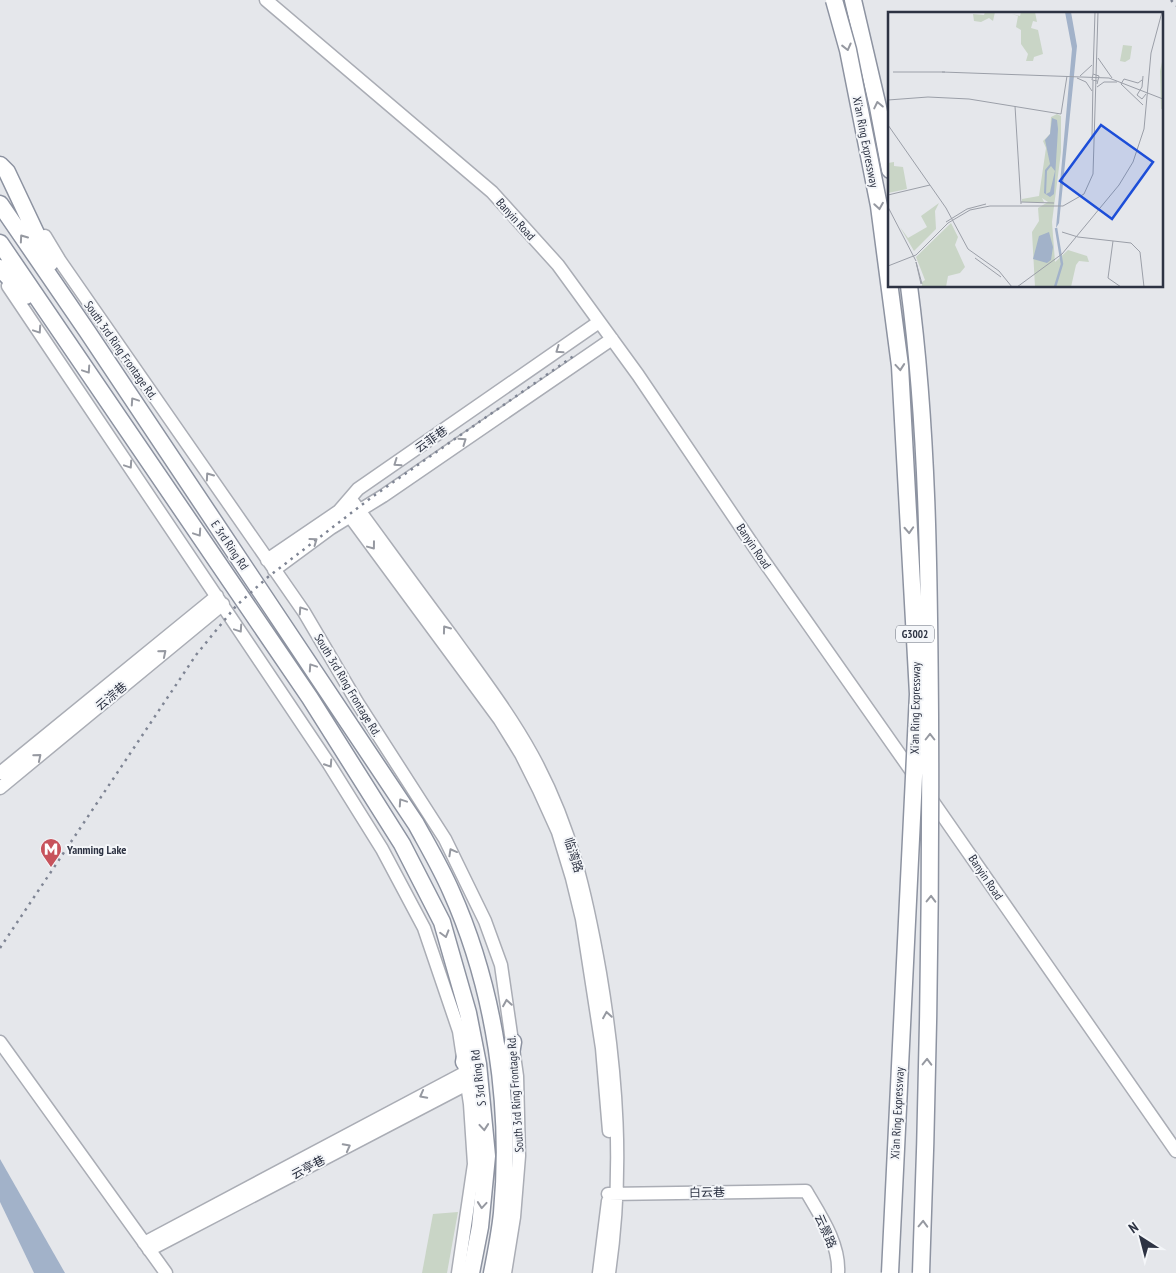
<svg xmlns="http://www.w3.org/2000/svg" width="1176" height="1273" font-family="'PT Sans Narrow','Noto Sans SC',sans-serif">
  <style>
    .green { fill: #c9d5c6 }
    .water { fill: #a2b2c9 }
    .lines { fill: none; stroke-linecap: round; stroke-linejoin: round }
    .secondary-casing { stroke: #aaadb5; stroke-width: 15 }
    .highway-casing { stroke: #8d93a1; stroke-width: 19 }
    .secondary { stroke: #fff; stroke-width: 12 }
    .highway { stroke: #fff; stroke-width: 16 }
    .rail { stroke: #7f8594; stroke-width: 2.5; stroke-dasharray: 2.5 5; stroke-linecap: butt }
    .highway-bridge-casing { stroke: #8d93a1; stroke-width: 19; stroke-linecap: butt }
    .highway-bridge { stroke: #fff; stroke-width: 16 }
    .oneway { stroke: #9699a1 }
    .labels { text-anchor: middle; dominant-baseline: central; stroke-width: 4; stroke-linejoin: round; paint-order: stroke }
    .shield { fill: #f4f6f9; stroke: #696e7a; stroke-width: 1 }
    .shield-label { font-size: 11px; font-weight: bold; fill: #2d3343 }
    .street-label { font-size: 12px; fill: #2d3343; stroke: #f4f6f9 }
    .poi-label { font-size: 12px; font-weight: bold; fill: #2d3343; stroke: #f4f6f9; text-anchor: start }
    .inset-river { fill: none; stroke: #a2b2c9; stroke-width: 2.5 }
    .inset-road { fill: none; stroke: #9b9fa8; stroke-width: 1 }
    .view { fill: #1d4ed8; fill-opacity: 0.15; stroke: #1d4ed8; stroke-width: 2.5 }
    .inset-edge { fill: none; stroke: #2d3343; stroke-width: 2.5 }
  </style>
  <rect width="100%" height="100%" fill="#e5e7eb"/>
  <path class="green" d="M 458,1212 L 447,1273 L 422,1273 L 433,1214 Z"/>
  <path class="water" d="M 0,1159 L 65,1273 L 34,1273 L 0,1202 Z"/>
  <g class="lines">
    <g class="secondary-casing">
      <path id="secondary" d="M 266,0 L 492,192 L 558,265 L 638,375 L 759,554 L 917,779
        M 45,236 L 60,261 L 304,612 L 357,702 L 445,839 L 485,921 L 501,965 L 517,1076 L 519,1156 L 514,1217 L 505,1273
        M 8,286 L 329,764 L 382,849 L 424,928 L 459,1031 L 470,1104 L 474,1164 L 458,1273
        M 350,498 C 384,544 417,590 451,635 C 479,674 509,713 532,755 C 571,826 586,894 600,973 C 617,1075 624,1170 609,1273
        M 343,507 L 500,720 L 521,754 L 539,790 L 558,832 L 572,878 L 582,919 L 602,1048 L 609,1131
        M 267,560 L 339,511 L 358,489 L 599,322
        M 274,570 L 331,528 L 383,496 L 612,339
        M 0,773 L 217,596
        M 0,788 L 223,604
        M 929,796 L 1176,1151
        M 0,1042 L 166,1273
        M 608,1194 L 806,1191 C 820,1215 840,1244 838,1273
        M 144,1243 L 466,1072
        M 149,1250 L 467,1084
        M 599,1273 L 608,1201"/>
    </g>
    <g class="highway-casing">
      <path id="highway" d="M 853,0 L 878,107 L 890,170
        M 0,165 L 7,172 L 50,263
        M 0,204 L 87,331 L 416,824 C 428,846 441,868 451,891 C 495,989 512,1106 502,1213 C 500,1233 496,1253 492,1273
        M 0,243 L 310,698 L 402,844 L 442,922 L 468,1013 L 478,1064 L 487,1156 L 480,1227 L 471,1273
        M 0,268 L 26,296
        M 464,1062 L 469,1036
        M 507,1078 L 513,1042"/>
    </g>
    <use href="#secondary" class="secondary"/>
    <use href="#highway" class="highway"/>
    <path class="rail" d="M 1171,0 L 1176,6
      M 0,948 L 196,655 L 236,606 L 268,577 L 372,497 L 575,355"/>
    <g class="highway-bridge-casing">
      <path id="highway-bridge" d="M 834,0 L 848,50 L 879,206 L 900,366 L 918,694 L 890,1273
        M 909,286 C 928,429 929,574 930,717 C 931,903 928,1088 921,1273"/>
    </g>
    <use href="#highway-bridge" class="highway-bridge"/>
  </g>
  <defs><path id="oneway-chevron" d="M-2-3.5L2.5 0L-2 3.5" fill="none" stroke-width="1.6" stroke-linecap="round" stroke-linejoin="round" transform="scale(1.25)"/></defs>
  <g class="oneway">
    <use href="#oneway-chevron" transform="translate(847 47) rotate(76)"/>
    <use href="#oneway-chevron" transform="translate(878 105) rotate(-102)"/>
    <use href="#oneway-chevron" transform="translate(879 206) rotate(81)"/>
    <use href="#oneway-chevron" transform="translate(23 238) rotate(-125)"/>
    <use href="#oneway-chevron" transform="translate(38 330) rotate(56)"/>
    <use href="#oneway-chevron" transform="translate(559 350) rotate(145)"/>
    <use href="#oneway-chevron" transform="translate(900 367) rotate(85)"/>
    <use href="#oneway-chevron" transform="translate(87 370) rotate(56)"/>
    <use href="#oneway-chevron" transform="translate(134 401) rotate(-124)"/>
    <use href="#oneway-chevron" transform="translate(463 441) rotate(-35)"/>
    <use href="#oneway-chevron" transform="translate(397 463) rotate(145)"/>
    <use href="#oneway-chevron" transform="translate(129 465) rotate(56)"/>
    <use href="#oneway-chevron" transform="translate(209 476) rotate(-125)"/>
    <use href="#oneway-chevron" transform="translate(909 530) rotate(87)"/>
    <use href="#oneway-chevron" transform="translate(198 533) rotate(56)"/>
    <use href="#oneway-chevron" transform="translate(314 541) rotate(-36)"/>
    <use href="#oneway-chevron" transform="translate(372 546) rotate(53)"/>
    <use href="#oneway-chevron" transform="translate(302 610) rotate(-124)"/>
    <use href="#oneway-chevron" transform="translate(239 629) rotate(56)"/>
    <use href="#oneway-chevron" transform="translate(446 629) rotate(-126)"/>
    <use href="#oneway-chevron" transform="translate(163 653) rotate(-40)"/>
    <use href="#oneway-chevron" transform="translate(312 667) rotate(-124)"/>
    <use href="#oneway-chevron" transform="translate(930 737) rotate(-90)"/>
    <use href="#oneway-chevron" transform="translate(38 757) rotate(-40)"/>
    <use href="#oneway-chevron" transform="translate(329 764) rotate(57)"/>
    <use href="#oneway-chevron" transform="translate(402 802) rotate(-124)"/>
    <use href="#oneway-chevron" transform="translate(452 852) rotate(-119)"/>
    <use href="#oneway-chevron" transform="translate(931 899) rotate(-89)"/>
    <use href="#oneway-chevron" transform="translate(445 934) rotate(74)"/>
    <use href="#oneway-chevron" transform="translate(507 1003) rotate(-99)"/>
    <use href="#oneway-chevron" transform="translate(607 1015) rotate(-99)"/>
    <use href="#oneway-chevron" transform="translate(927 1062) rotate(-89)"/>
    <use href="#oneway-chevron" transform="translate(423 1095) rotate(152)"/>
    <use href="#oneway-chevron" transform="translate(484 1127) rotate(85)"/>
    <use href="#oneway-chevron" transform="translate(347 1147) rotate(-28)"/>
    <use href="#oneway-chevron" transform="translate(482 1205) rotate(95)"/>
    <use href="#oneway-chevron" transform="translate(923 1224) rotate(-88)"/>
  </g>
  <defs>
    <g id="metro-pin" transform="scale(1.125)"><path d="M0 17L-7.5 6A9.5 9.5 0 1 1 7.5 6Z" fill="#c7535c" stroke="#f4f6f9"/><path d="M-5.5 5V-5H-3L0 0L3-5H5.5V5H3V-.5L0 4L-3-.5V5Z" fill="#fff"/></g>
  </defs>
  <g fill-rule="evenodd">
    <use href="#metro-pin" x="51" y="849"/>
  </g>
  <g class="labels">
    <rect class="shield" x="896" y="625.5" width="38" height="17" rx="4"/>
    <g class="shield-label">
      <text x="915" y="634">G3002</text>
    </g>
    <g class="street-label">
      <text transform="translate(866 142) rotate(79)">Xi'an Ring Expressway</text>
      <text transform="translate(516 219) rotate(48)">Banyin Road</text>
      <text transform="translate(121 350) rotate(55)">South 3rd Ring Frontage Rd.</text>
      <text transform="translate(431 439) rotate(-35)">云菲巷</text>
      <text transform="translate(230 545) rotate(56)">E 3rd Ring Rd</text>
      <text transform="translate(754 546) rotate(56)">Banyin Road</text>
      <text transform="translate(348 685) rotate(59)">South 3rd Ring Frontage Rd.</text>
      <text transform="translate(111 696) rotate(-40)">云淙巷</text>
      <text transform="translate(915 708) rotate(-89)">Xi'an Ring Expressway</text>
      <text transform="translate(574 855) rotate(72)">临湾路</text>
      <text transform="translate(986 877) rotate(56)">Banyin Road</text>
      <text transform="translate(478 1078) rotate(-97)">S 3rd Ring Rd</text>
      <text transform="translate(515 1094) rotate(-94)">South 3rd Ring Frontage Rd.</text>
      <text transform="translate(897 1113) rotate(-87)">Xi'an Ring Expressway</text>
      <text transform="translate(308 1167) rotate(-28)">云亭巷</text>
      <text transform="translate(707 1192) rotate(-1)">白云巷</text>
      <text transform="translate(826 1231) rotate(66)">云景路</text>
    </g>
    <g class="poi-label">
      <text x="67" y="849">Yanming Lake</text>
    </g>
  </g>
  <g transform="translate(888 12)">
    <rect width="275" height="275" fill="#e5e7eb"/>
    <path d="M 97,0 L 107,0 L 105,9 L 101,6 L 93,10 L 86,9 L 85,2 L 96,3 ZM 133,0 L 147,0 L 149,10 L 145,9 L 143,16 L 150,18 L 155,42 L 146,45 L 145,49 L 138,49 L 140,42 L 133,32 L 133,18 L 128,15 L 130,4 L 124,2 L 132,4 ZM 235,33 L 244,34 L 242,47 L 237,50 L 232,49 ZM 274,50 L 275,97 L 273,97 L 272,59 ZM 169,102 L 173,104 L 173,140 L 164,210 L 167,250 L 180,238 L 199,244 L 201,250 L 191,249 L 188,253 L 183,275 L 147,275 L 144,220 L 151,209 L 150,196 L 160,190 L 154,186 L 156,190 L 134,190 L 134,187 L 151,184 L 158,136 L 155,129 L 162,122 L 163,105 ZM 6,150 L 6,154 L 15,155 L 19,177 L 0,181 L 0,151 ZM 51,191 L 47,199 L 48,217 L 26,239 L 12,215 L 20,226 L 39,215 L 33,204 ZM 63,211 L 70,225 L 67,233 L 77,255 L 72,261 L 60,264 L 58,275 L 34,275 L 34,270 L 37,268 L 28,245 Z" fill="#c9d5c6"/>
    <path d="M 177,0 L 183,0 L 189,34 L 171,211 L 168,216 L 184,37 ZM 164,106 L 169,108 L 170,117 L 166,182 L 162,185 L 156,181 L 157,158 L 162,152 L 157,128 L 162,122 ZM 163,154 L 167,159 L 162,180 L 158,182 L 159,159 ZM 161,220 L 165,235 L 163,248 L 159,251 L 145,247 L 151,224 Z" fill="#a2b2c9" fill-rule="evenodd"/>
    <path class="inset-river" d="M 167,275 L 174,252 L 168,216"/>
    <path class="inset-road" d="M 210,46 L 224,66M 5,60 L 57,60M 54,60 L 221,66 L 275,87M 205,62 L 207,0M 192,64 L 204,53M 255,64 L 254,75 L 249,83 L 254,87 L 258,82M 189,66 L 198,70 L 204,79M 254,68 L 250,71 L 236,67 L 233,72 L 255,93M 209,72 L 211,64 L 205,62 L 204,68 L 209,69M 209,75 L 216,70 L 229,70M 0,88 L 40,85 L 81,87 L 173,102 L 179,64M 127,94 L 133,192M 0,113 L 58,196 L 80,237 L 111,259 L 124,275M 204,125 L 205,69M 0,183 L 42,173M 133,190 L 166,191M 0,195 L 28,249M 58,210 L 79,197 L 98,192M 174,220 L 190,225 L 243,231 L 252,240 L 256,275M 225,229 L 220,266 L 233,275M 87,246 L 113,265M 0,254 L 28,243 L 60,211 L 82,198 L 102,194 L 175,194 L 196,182 L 205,162 L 210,0M 33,272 L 28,250 L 34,272M 129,275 L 174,242 L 231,173 L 245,150 L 256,117 L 263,41 L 274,0"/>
    <path class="view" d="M 213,113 L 265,150 L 224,207 L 172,169 Z"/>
    <rect width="275" height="275" class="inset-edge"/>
  </g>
  <g transform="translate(1141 1238) rotate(324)" stroke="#f4f6f9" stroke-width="4" paint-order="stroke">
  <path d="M0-4L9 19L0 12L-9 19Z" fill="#2d3343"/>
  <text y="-8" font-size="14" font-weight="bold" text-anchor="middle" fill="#2d3343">N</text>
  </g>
</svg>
